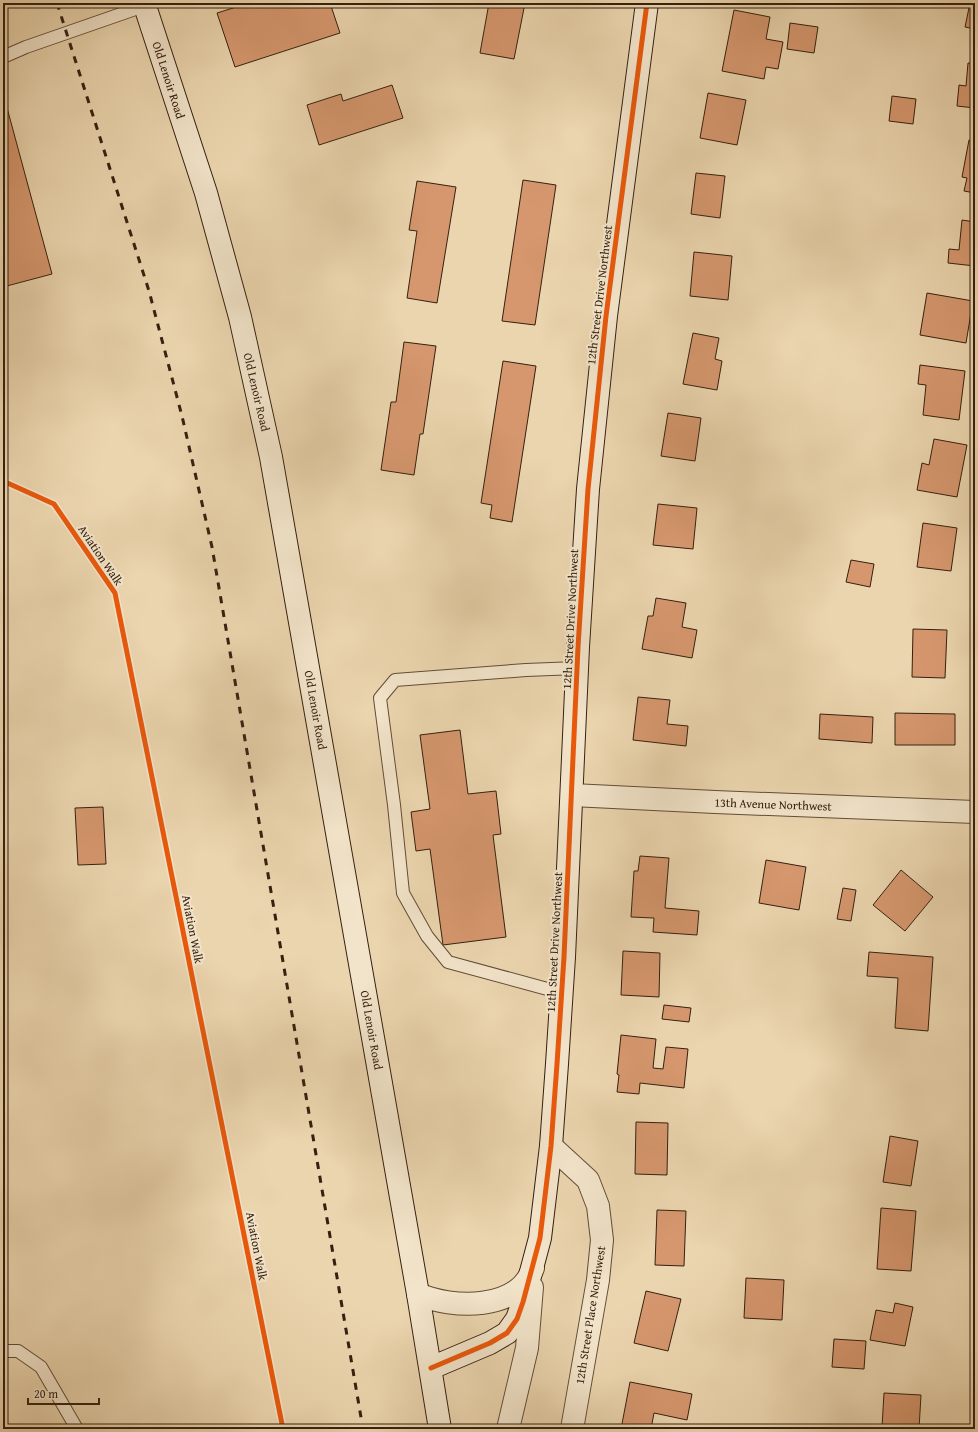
<svg xmlns="http://www.w3.org/2000/svg" width="978" height="1432" font-family="'Gentium Book Plus',serif">
  <style>
    .building { fill: #d6976e; stroke: #352010 }
    .lines { fill: none; stroke-linecap: round; stroke-linejoin: round }
    .lane-casing { stroke: #624d38; stroke-width: 14 }
    .street-casing { stroke: #624d38; stroke-width: 24 }
    .secondary-casing { stroke: #352010; stroke-width: 24 }
    .lane { stroke: #f2e4ca; stroke-width: 12 }
    .street { stroke: #f2e4ca; stroke-width: 22 }
    .secondary { stroke: #f2e4ca; stroke-width: 22 }
    .rail { stroke: #352010; stroke-width: 3; stroke-dasharray: 7 7; stroke-linecap: butt }
    .cycleway-casing { stroke: #f2e4ca; stroke-width: 8 }
    .cycleway { stroke: #e8590c; stroke-width: 5 }
    .labels { text-anchor: middle; dominant-baseline: central; stroke-width: 4; stroke-linejoin: round; paint-order: stroke }
    .street-label { font-size: 12px; fill: #352010; stroke: #f2e4ca }
  </style>
  <rect width="100%" height="100%" fill="#ebd5ae"/>
  <filter id="stains"><feTurbulence type="fractalNoise" baseFrequency=".005" numOctaves="4"/><feColorMatrix values="0 0 0 0 .2 0 0 0 0 .09 0 0 0 0 .02 0 0 0 .5 -.17"/></filter>
  <radialGradient id="worn" r=".72"><stop offset=".6" stop-color="#630" stop-opacity="0"/><stop offset="1" stop-color="#630" stop-opacity=".3"/></radialGradient>
  <path class="building" d="M 249,3 L 330,3 L 340,33 L 235,67 L 217,13 Z
    M 489,3 L 525,3 L 514,59 L 480,53 Z
    M 970,3 L 975,3 L 975,29 L 965,27 Z
    M 734,10 L 770,17 L 766,39 L 783,42 L 778,69 L 766,67 L 764,79 L 722,71 Z
    M 790,23 L 818,27 L 814,53 L 787,49 Z
    M 968,63 L 975,63 L 975,108 L 957,106 L 959,85 L 966,86 Z
    M 392,85 L 403,118 L 319,145 L 307,105 L 341,94 L 343,101 Z
    M 3,93 L 52,274 L 3,287 Z
    M 708,93 L 746,100 L 737,145 L 700,138 Z
    M 892,96 L 916,99 L 913,124 L 889,121 Z
    M 969,140 L 975,141 L 975,193 L 964,191 L 967,178 L 962,177 Z
    M 696,173 L 725,176 L 720,218 L 691,214 Z
    M 523,180 L 556,185 L 535,325 L 502,321 Z
    M 417,181 L 456,187 L 437,303 L 407,298 L 417,231 L 409,230 Z
    M 962,220 L 975,222 L 975,266 L 948,263 L 949,249 L 959,250 Z
    M 694,252 L 732,256 L 728,300 L 690,296 Z
    M 927,293 L 973,301 L 966,343 L 920,335 Z
    M 693,333 L 719,338 L 715,359 L 722,361 L 717,390 L 683,384 Z
    M 404,342 L 436,346 L 423,434 L 420,434 L 414,475 L 381,470 L 391,402 L 396,402 Z
    M 503,361 L 536,366 L 512,522 L 490,518 L 492,505 L 481,503 Z
    M 920,365 L 965,371 L 959,420 L 923,415 L 926,385 L 918,384 Z
    M 668,413 L 701,418 L 695,461 L 661,456 Z
    M 934,439 L 967,445 L 957,497 L 917,490 L 922,463 L 929,465 Z
    M 658,504 L 697,508 L 693,549 L 653,545 Z
    M 923,523 L 957,528 L 951,571 L 917,567 Z
    M 851,560 L 874,564 L 870,587 L 846,582 Z
    M 656,598 L 686,603 L 682,627 L 697,630 L 692,658 L 642,649 L 648,616 L 653,616 Z
    M 913,629 L 947,630 L 945,678 L 912,677 Z
    M 638,697 L 670,700 L 667,724 L 688,726 L 686,746 L 633,740 Z
    M 895,713 L 955,714 L 955,745 L 895,745 Z
    M 820,714 L 873,717 L 872,743 L 819,739 Z
    M 460,730 L 468,794 L 496,791 L 501,834 L 493,835 L 506,937 L 443,945 L 430,849 L 416,851 L 411,812 L 430,809 L 420,735 Z
    M 103,807 L 106,864 L 78,865 L 75,808 Z
    M 640,856 L 669,858 L 665,908 L 699,911 L 697,935 L 653,932 L 654,918 L 631,917 L 634,871 L 638,871 Z
    M 766,860 L 806,867 L 799,910 L 759,903 Z
    M 901,870 L 933,897 L 905,931 L 873,905 Z
    M 843,888 L 856,890 L 851,921 L 837,919 Z
    M 623,951 L 660,953 L 659,997 L 621,995 Z
    M 869,952 L 933,957 L 928,1031 L 895,1028 L 898,978 L 867,976 Z
    M 664,1005 L 691,1008 L 689,1022 L 662,1019 Z
    M 621,1035 L 656,1039 L 653,1068 L 663,1069 L 666,1047 L 688,1049 L 684,1088 L 640,1083 L 639,1094 L 617,1092 L 619,1075 L 617,1074 Z
    M 636,1122 L 668,1123 L 667,1175 L 635,1174 Z
    M 890,1136 L 918,1141 L 911,1186 L 883,1182 Z
    M 881,1208 L 916,1211 L 911,1271 L 877,1269 Z
    M 657,1210 L 686,1211 L 684,1266 L 655,1265 Z
    M 746,1278 L 784,1280 L 782,1320 L 744,1318 Z
    M 646,1291 L 681,1299 L 668,1351 L 634,1343 Z
    M 895,1303 L 913,1307 L 905,1346 L 870,1340 L 876,1310 L 893,1313 Z
    M 834,1339 L 866,1341 L 864,1369 L 832,1367 Z
    M 630,1382 L 692,1394 L 687,1420 L 654,1413 L 651,1429 L 621,1429 Z
    M 884,1393 L 921,1395 L 919,1429 L 889,1429 L 890,1427 L 882,1427 Z"/>
  <g class="lines">
    <g class="lane-casing">
      <path id="lane" d="M 3,57 L 26,47 L 144,6
        M 562,993 L 448,962 L 427,936 L 403,893 L 394,805 L 380,698 L 395,680 L 526,670 L 577,668
        M 3,1351 L 18,1351 L 41,1367 L 77,1429"/>
    </g>
    <g class="street-casing">
      <path id="street" d="M 572,795 L 715,802 L 975,812
        M 551,1146 L 588,1180 L 598,1206 L 602,1240 L 598,1280 L 572,1429
        M 418,1294 C 452,1309 519,1311 533,1268
        M 508,1429 L 527,1348 L 532,1287"/>
    </g>
    <g class="secondary-casing">
      <path id="secondary" d="M 144,3 L 206,193 L 240,317 L 271,457 L 418,1294 L 440,1429
        M 431,1368 L 490,1343 L 507,1333 L 517,1319 L 523,1302 L 540,1238 L 551,1146 L 557,1064 L 564,957 L 578,647 L 588,489 L 606,316 L 647,3"/>
    </g>
    <use href="#lane" class="lane"/>
    <use href="#street" class="street"/>
    <use href="#secondary" class="secondary"/>
    <path class="rail" d="M 57,3 L 149,291 L 182,416 L 212,547 L 363,1429"/>
    <g class="cycleway-casing">
      <path id="cycleway" d="M 3,481 L 54,504 L 115,593 L 283,1429
        M 431,1368 L 490,1343 L 507,1333 L 517,1319 L 523,1302 L 540,1238 L 551,1146 L 557,1064 L 564,957 L 578,647 L 588,489 L 606,316 L 647,3"/>
    </g>
    <use href="#cycleway" class="cycleway"/>
  </g>
  <g class="labels">
    <g class="street-label">
      <text transform="translate(169 80) rotate(72)">Old Lenoir Road</text>
      <text transform="translate(599 295) rotate(-83)">12th Street Drive Northwest</text>
      <text transform="translate(257 392) rotate(77)">Old Lenoir Road</text>
      <text transform="translate(101 555) rotate(56)">Aviation Walk</text>
      <text transform="translate(570 619) rotate(-87)">12th Street Drive Northwest</text>
      <text transform="translate(316 710) rotate(80)">Old Lenoir Road</text>
      <text transform="translate(773 804) rotate(2)">13th Avenue Northwest</text>
      <text transform="translate(193 929) rotate(79)">Aviation Walk</text>
      <text transform="translate(554 942) rotate(-87)">12th Street Drive Northwest</text>
      <text transform="translate(372 1030) rotate(80)">Old Lenoir Road</text>
      <text transform="translate(257 1246) rotate(79)">Aviation Walk</text>
      <text transform="translate(590 1315) rotate(-81)">12th Street Place Northwest</text>
    </g>
  </g>
  <rect width="978" height="1432" fill="none" stroke="#ebd5ae" stroke-width="16"/>
  <rect x="4" y="4" width="970" height="1424" fill="none" stroke="#352010" stroke-width="2"/>
  <rect x="8" y="8" width="962" height="1416" fill="none" stroke="#352010"/>
  <path d="M28 1398v6h71v-6" fill="none" stroke="#352010" stroke-width="2"/>
  <text x="34" y="1398" font-size="12" fill="#352010" stroke="#f2e4ca" stroke-width="3" paint-order="stroke">20 m</text>
  <rect width="100%" height="100%" filter="url(#stains)"/>
  <rect width="100%" height="100%" fill="url(#worn)"/>
</svg>
